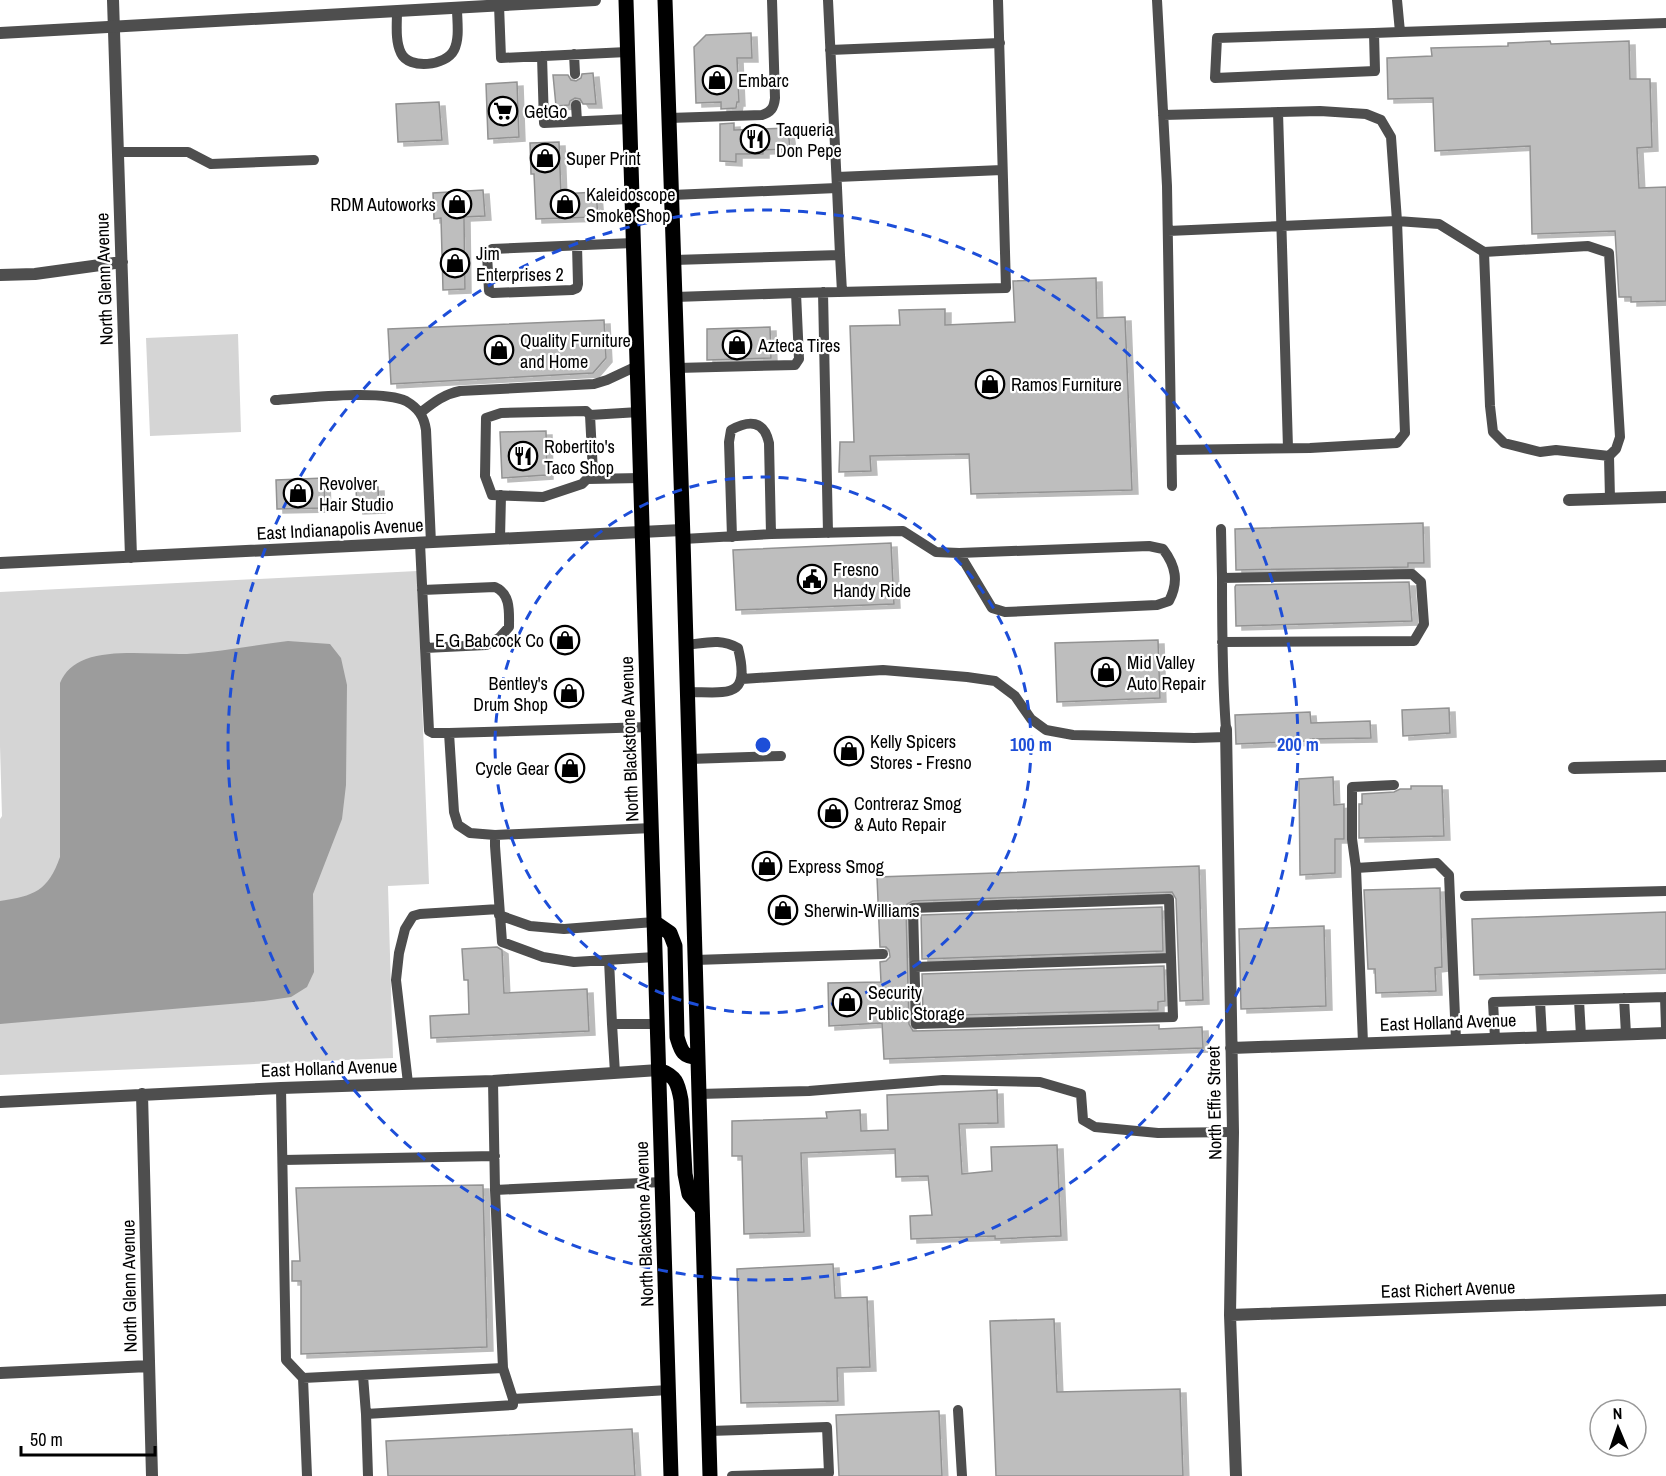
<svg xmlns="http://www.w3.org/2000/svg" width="1666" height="1476" font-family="'Archivo Narrow',sans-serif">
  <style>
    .green { fill: #d5d5d5 }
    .water { fill: #9c9c9c }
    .building { fill: #bebebe; stroke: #929292; stroke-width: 1.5; filter: url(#shadow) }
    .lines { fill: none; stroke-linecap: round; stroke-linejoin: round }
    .service { stroke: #4e4e4e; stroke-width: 10 }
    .minor { stroke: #4e4e4e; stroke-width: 12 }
    .tertiary { stroke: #4e4e4e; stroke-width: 12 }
    .primary { stroke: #000; stroke-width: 15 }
    .ring { fill: none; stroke: #1d4ed8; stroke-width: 3; stroke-dasharray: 10 8 }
    .labels { text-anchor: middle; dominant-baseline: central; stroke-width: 4.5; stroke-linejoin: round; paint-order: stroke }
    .poi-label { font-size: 18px; fill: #000; stroke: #fff; text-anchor: start }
    .street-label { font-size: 18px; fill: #000; stroke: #fff }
    .centre { fill: #1d4ed8; stroke: #fff; stroke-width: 3 }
    .ring-label { font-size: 18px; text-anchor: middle; font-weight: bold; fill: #1d4ed8; stroke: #fff; stroke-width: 4.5; stroke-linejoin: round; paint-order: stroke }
  </style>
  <defs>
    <filter id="shadow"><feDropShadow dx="6" dy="4" stdDeviation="0" flood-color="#0004"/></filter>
  </defs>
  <rect width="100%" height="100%" fill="#fff"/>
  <path class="green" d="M 238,334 L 241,432 L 150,436 L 146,338 Z
    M 417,571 L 429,884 L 388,886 L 393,1058 L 0,1075 L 0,819 L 2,816 L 0,746 L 0,592 Z"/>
  <path class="water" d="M 288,641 L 330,644 L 341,658 L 347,685 L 346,785 L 342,819 L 313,894 L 314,972 L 307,987 L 291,997 L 264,1001 L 0,1024 L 0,901 C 34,896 48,891 60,857 L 60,683 C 65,671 73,664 86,659 C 114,649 157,655 187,654 C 221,652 255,645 288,641 Z"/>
  <path class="building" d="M 751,33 L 752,58 L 737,58 L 739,102 L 737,102 L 736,108 L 721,109 L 721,102 L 696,103 L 694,47 L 706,35 Z
    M 1550,41 L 1551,44 L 1629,41 L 1630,79 L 1650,79 L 1652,147 L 1637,148 L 1639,188 L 1666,187 L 1666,301 L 1631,302 L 1631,297 L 1619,297 L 1615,231 L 1532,234 L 1530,146 L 1435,151 L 1433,98 L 1388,99 L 1387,58 L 1432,56 L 1431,48 L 1508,46 L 1508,43 Z
    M 593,73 L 596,104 L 583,104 L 580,99 L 575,98 L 570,101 L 569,105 L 556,106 L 553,75 L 568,75 L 571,80 L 576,81 L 581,78 L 582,74 Z
    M 517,82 L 519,137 L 488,139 L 486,84 Z
    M 439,102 L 442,140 L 398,142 L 396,104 Z
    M 734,123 L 734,130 L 788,128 L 790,149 L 763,150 L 763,154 L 736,154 L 736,162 L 720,161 L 720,124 Z
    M 559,142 L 561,194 L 596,192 L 598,217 L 536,219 L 534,174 L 531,174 L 530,143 Z
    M 483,190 L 485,216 L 464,217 L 465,289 L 443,290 L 441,218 L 434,219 L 433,193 Z
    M 1096,278 L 1097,318 L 1125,317 L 1132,490 L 971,494 L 969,454 L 870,456 L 871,471 L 839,472 L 840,442 L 854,442 L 850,326 L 900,325 L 899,310 L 945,309 L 945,325 L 1015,322 L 1013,281 Z
    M 604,320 L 606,358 L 593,373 L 391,384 L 388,329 Z
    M 770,327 L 771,358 L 707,360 L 707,329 Z
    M 546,431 L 547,475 L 502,478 L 500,432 Z
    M 324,478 L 325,508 L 277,509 L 276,480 Z
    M 378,487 L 379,509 L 357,510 L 356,488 Z
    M 1423,523 L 1424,563 L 1408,563 L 1408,567 L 1236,570 L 1235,529 Z
    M 891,543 L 894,604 L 736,610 L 733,550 Z
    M 1409,582 L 1412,621 L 1236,626 L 1235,587 L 1236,585 Z
    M 1158,640 L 1160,698 L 1057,702 L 1055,643 Z
    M 1449,708 L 1450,733 L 1403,736 L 1402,710 Z
    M 1310,712 L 1311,723 L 1370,721 L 1371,738 L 1311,739 L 1312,741 L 1236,744 L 1235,715 Z
    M 1333,777 L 1334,805 L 1344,804 L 1344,839 L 1335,839 L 1335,873 L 1300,875 L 1299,779 Z
    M 1411,786 L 1442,786 L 1444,836 L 1359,838 L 1359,804 L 1362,804 L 1362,794 L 1394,792 L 1400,789 L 1411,789 Z
    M 1199,866 L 1203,1000 L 1180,1001 L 1176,899 L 1172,892 L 913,901 L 907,904 L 906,908 L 909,1024 L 913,1031 L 1159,1025 L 1159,1029 L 1202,1027 L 1203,1048 L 884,1059 L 882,1023 L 829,1026 L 828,983 L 881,982 L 880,962 L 886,961 L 890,957 L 889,950 L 886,947 L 880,947 L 877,877 Z
    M 1440,888 L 1442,967 L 1435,968 L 1436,991 L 1376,993 L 1375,969 L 1368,969 L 1364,890 Z
    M 1162,907 L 1163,951 L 922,959 L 921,915 Z
    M 1666,912 L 1666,969 L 1474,975 L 1472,919 Z
    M 1324,926 L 1326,1006 L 1241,1009 L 1239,929 Z
    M 497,947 L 502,950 L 504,993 L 587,989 L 589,1031 L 431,1038 L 430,1016 L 469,1014 L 468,980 L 464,980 L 462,949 Z
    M 1164,966 L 1165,1001 L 1158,1002 L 1158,1010 L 923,1016 L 922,974 Z
    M 997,1090 L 998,1123 L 959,1124 L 962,1174 L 992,1171 L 991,1147 L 1057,1145 L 1061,1236 L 995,1239 L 995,1236 L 911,1239 L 910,1216 L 932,1215 L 928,1176 L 896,1177 L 895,1149 L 801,1153 L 804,1232 L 744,1234 L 742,1156 L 732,1156 L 732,1121 L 827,1118 L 826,1112 L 860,1110 L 861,1131 L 888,1130 L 887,1095 Z
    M 483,1185 L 487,1347 L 301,1354 L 301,1281 L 292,1281 L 292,1261 L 300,1261 L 296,1188 Z
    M 833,1264 L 835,1298 L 867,1297 L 870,1367 L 837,1368 L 838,1401 L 741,1403 L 737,1269 Z
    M 1054,1319 L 1057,1392 L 1180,1389 L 1183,1476 L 996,1476 L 990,1321 Z
    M 939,1411 L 942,1476 L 839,1476 L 836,1415 Z
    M 632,1429 L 635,1476 L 388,1476 L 386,1441 Z"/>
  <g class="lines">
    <path class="service" d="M 828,0 L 837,188
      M 1157,0 L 1167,186 L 1172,486
      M 1397,0 L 1400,32 L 1666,23
      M 499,5 L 501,58 L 627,52
      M 397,11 C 397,24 395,41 401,53 C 409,70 446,66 454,50 C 460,38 457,21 457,8
      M 1374,33 L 1375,71 L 1215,78 L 1217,38 L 1374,33 L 1400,32
      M 830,50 L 1000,43
      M 574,54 L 575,74
      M 542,56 L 544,123 L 629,119
      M 576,105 L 577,121
      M 1278,112 L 1288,448
      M 1163,115 L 1320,111 L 1366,114 L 1381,120 L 1391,137 L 1397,221 L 1405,433 L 1397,443 L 1310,448 L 1172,450
      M 669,118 L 762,115 C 771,112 774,108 775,98 L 772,0
      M 118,152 L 188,152 L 211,164 L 314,160
      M 837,177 L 1002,170
      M 672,195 L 837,188 L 840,255 L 674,260
      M 1168,231 L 1397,221 L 1439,224 L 1484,252
      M 577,245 L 578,284 L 577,288 L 572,290 L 493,293 L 489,291 L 487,254 L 492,249 L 633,243
      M 840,255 L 842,292
      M 823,292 L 828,533
      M 796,293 L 1006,288 L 998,0
      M 675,297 L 796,293 L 799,359 L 795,365 L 677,368
      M 275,400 C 305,398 382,389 406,401 C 418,408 424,416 426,430 L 431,543
      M 420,413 C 433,403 444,394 460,391 L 594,384 L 607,380 L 637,366
      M 590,415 L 593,473 L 582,484 L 543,497 L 492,495 L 485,476 L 486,418 L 501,413 L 586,411 L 590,415 L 639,412
      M 1609,456 L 1556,450 L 1540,452 L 1504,443 L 1493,432 L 1490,406 L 1484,252 L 1588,246 L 1609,253 L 1620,437 L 1616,449 L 1609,456 L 1610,499
      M 587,479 L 641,478
      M 1221,529 L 1222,578
      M 732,537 L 729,442 L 731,430 C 749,420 764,420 769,443 L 771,534
      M 500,539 L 501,495
      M 683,539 L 771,534 L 903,531 L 936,552 L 959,553 L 1149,546 L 1163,549 C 1176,566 1179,582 1169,601 L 1157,605 L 1005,612 L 992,608 L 959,553
      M 420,543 L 429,731 L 433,733 L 449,733
      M 422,590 L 495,587 C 511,594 509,612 509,627 L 499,638 L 486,645 L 425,648
      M 1222,642 L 1414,641 L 1424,624 L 1421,582 L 1412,574 L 1222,578 C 1222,628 1222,678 1226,729
      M 686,645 C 706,643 720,638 738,648 C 751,700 728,692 687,692
      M 742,679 L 883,670 L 967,677 L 995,681 L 1015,696 L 1031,719 L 1046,730 L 1073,735 L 1194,738 L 1226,737
      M 689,759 L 781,756
      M 652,828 L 495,835 L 495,846 L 502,942 L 543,957 L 574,962 L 655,957
      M 495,835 L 470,833 L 458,825 L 454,812 L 449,733 L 649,727
      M 1356,868 L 1352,839 L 1352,787 L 1394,785
      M 1465,896 L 1666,891
      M 1169,899 L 1173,1017 L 916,1024 L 913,908 Z
      M 499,915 L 530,926 L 564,929 L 654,922
      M 609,960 L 612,1024 L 657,1024
      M 695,960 L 883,954
      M 915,967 L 1171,958
      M 1665,997 L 1666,1027
      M 1624,998 L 1626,1034
      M 1579,1000 L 1581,1036
      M 1540,1001 L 1542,1037
      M 612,1024 L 615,1073
      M 1495,1038 L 1493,1002 L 1666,997
      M 1363,1043 L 1356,868 L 1437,863 L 1449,875 L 1456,1040
      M 493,1081 L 495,1190
      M 408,1083 L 396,980 L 399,953 L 405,929 L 413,916 L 420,914 L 499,909
      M 281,1088 L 286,1360 L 303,1378
      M 699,1094 L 809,1091 L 943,1080 L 1040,1082 L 1081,1094 L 1083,1120 L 1095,1127 L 1158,1133 L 1233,1132
      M 283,1160 L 495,1156
      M 503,1368 L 495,1190 L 662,1182
      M 363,1376 L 366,1414
      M 958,1410 L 962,1476
      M 709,1431 L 827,1427 L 829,1473 L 732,1476
      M 307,1476 L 303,1378 L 503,1368 L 513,1399 L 669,1390
      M 368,1476 L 366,1414 L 513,1405 L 513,1399"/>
    <path class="minor" d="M 113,0 L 131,557
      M 0,275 L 35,274 L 122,262
      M 1569,500 L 1666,497
      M 0,563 L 682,530
      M 1226,729 L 1233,1132 L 1230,1315 L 1236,1476
      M 1574,768 L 1666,766
      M 1231,1048 L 1666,1033
      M 142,1094 L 152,1476
      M 0,1102 L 281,1088 L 493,1081 L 659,1070
      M 1230,1315 L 1666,1300
      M 0,1373 L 149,1366"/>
    <path class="tertiary" d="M 0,33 L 595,0"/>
    <path class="primary" d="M 626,0 L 671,1476
      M 665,0 L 683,539 L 710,1476
      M 654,922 L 670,933 L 675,946 L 677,1037 C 681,1050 682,1057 698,1057
      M 659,1070 C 676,1076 678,1083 681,1100 L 685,1174 L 689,1194 L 702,1209"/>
  </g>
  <g class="ring">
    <circle cx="763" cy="745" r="268"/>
    <circle cx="763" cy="745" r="535"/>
  </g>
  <defs>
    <g id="shop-ring" transform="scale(1.5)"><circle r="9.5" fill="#fff" stroke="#000" stroke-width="1.5"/><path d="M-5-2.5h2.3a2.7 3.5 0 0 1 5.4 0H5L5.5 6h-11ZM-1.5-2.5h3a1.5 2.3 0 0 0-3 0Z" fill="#000"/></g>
    <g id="supermarket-ring" transform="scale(1.5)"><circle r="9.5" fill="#fff" stroke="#000" stroke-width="1.5"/><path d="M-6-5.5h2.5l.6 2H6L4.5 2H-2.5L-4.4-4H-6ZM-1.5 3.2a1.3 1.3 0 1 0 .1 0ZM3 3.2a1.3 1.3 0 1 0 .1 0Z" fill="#000"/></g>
    <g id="restaurant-ring" transform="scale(1.5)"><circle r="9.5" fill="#fff" stroke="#000" stroke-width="1.5"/><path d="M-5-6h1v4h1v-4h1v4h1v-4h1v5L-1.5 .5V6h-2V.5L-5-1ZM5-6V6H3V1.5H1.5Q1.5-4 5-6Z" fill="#000"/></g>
    <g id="civic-ring" transform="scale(1.5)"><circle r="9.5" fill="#fff" stroke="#000" stroke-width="1.5"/><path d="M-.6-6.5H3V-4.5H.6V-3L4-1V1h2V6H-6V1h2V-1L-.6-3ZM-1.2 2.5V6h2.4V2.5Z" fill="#000"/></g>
  </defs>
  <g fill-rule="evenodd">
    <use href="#shop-ring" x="717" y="80"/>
    <use href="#supermarket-ring" x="503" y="111"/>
    <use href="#restaurant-ring" x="755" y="139"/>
    <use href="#shop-ring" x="545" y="158"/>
    <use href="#shop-ring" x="457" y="204"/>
    <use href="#shop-ring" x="565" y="204"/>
    <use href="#shop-ring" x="455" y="263"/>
    <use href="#shop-ring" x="737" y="345"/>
    <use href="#shop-ring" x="499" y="350"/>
    <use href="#shop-ring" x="990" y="384"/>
    <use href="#restaurant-ring" x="523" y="456"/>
    <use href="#shop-ring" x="298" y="493"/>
    <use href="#civic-ring" x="812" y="579"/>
    <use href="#shop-ring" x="565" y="640"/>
    <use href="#shop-ring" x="1106" y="672"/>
    <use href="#shop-ring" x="569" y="693"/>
    <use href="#shop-ring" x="849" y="751"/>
    <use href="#shop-ring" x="570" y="768"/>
    <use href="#shop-ring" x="833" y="813"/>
    <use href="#shop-ring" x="767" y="866"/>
    <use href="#shop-ring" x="783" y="910"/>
    <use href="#shop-ring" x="847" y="1002"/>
  </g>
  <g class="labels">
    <g class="poi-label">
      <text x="738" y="80">Embarc</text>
      <text x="524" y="111">GetGo</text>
      <text x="776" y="129">Taqueria<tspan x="776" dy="21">Don Pepe</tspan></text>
      <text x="566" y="158">Super Print</text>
      <text x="586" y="194">Kaleidoscope<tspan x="586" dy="21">Smoke Shop</tspan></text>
      <text x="436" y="204" text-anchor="end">RDM Autoworks</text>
      <text x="476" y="253">Jim<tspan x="476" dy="21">Enterprises 2</tspan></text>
      <text x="520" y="340">Quality Furniture<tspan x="520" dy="21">and Home</tspan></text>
      <text x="758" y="345">Azteca Tires</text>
      <text x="1011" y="384">Ramos Furniture</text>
      <text x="544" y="446">Robertito's<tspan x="544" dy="21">Taco Shop</tspan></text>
      <text x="319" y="483">Revolver<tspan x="319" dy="21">Hair Studio</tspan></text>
      <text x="833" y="569">Fresno<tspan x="833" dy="21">Handy Ride</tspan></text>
      <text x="544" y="640" text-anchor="end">E G Babcock Co</text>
      <text x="1127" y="662">Mid Valley<tspan x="1127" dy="21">Auto Repair</tspan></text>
      <text x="548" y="683" text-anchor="end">Bentley's<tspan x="548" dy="21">Drum Shop</tspan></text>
      <text x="870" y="741">Kelly Spicers<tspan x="870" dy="21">Stores - Fresno</tspan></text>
      <text x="549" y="768" text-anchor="end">Cycle Gear</text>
      <text x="854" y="803">Contreraz Smog<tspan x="854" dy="21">&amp; Auto Repair</tspan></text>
      <text x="788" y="866">Express Smog</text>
      <text x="804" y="910">Sherwin-Williams</text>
      <text x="868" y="992">Security<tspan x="868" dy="21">Public Storage</tspan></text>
    </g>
    <g class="street-label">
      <text transform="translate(104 279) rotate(-92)">North Glenn Avenue</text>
      <text transform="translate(340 529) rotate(-3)">East Indianapolis Avenue</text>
      <text transform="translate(629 739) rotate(-92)">North Blackstone Avenue</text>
      <text transform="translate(1448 1022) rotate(-2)">East Holland Avenue</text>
      <text transform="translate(329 1068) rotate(-2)">East Holland Avenue</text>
      <text transform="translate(1214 1103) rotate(-91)">North Effie Street</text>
      <text transform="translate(644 1224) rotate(-92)">North Blackstone Avenue</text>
      <text transform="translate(129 1286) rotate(-91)">North Glenn Avenue</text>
      <text transform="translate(1448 1289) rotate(-2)">East Richert Avenue</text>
    </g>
  </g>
  <circle cx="763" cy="745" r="9" class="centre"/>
  <g class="ring-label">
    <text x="1031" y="751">100 m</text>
    <text x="1298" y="751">200 m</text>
  </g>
  <g transform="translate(1618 1428) rotate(358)"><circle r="28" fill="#ffffff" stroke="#999999" stroke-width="1.5"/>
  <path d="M0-4.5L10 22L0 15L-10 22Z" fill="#000000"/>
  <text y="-9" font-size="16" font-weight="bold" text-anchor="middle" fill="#000000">N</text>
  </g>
  <path d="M21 1446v9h134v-9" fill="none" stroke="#000000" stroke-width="3"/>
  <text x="30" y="1446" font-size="18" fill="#000000" stroke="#ffffff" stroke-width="4.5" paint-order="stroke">50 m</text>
</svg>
